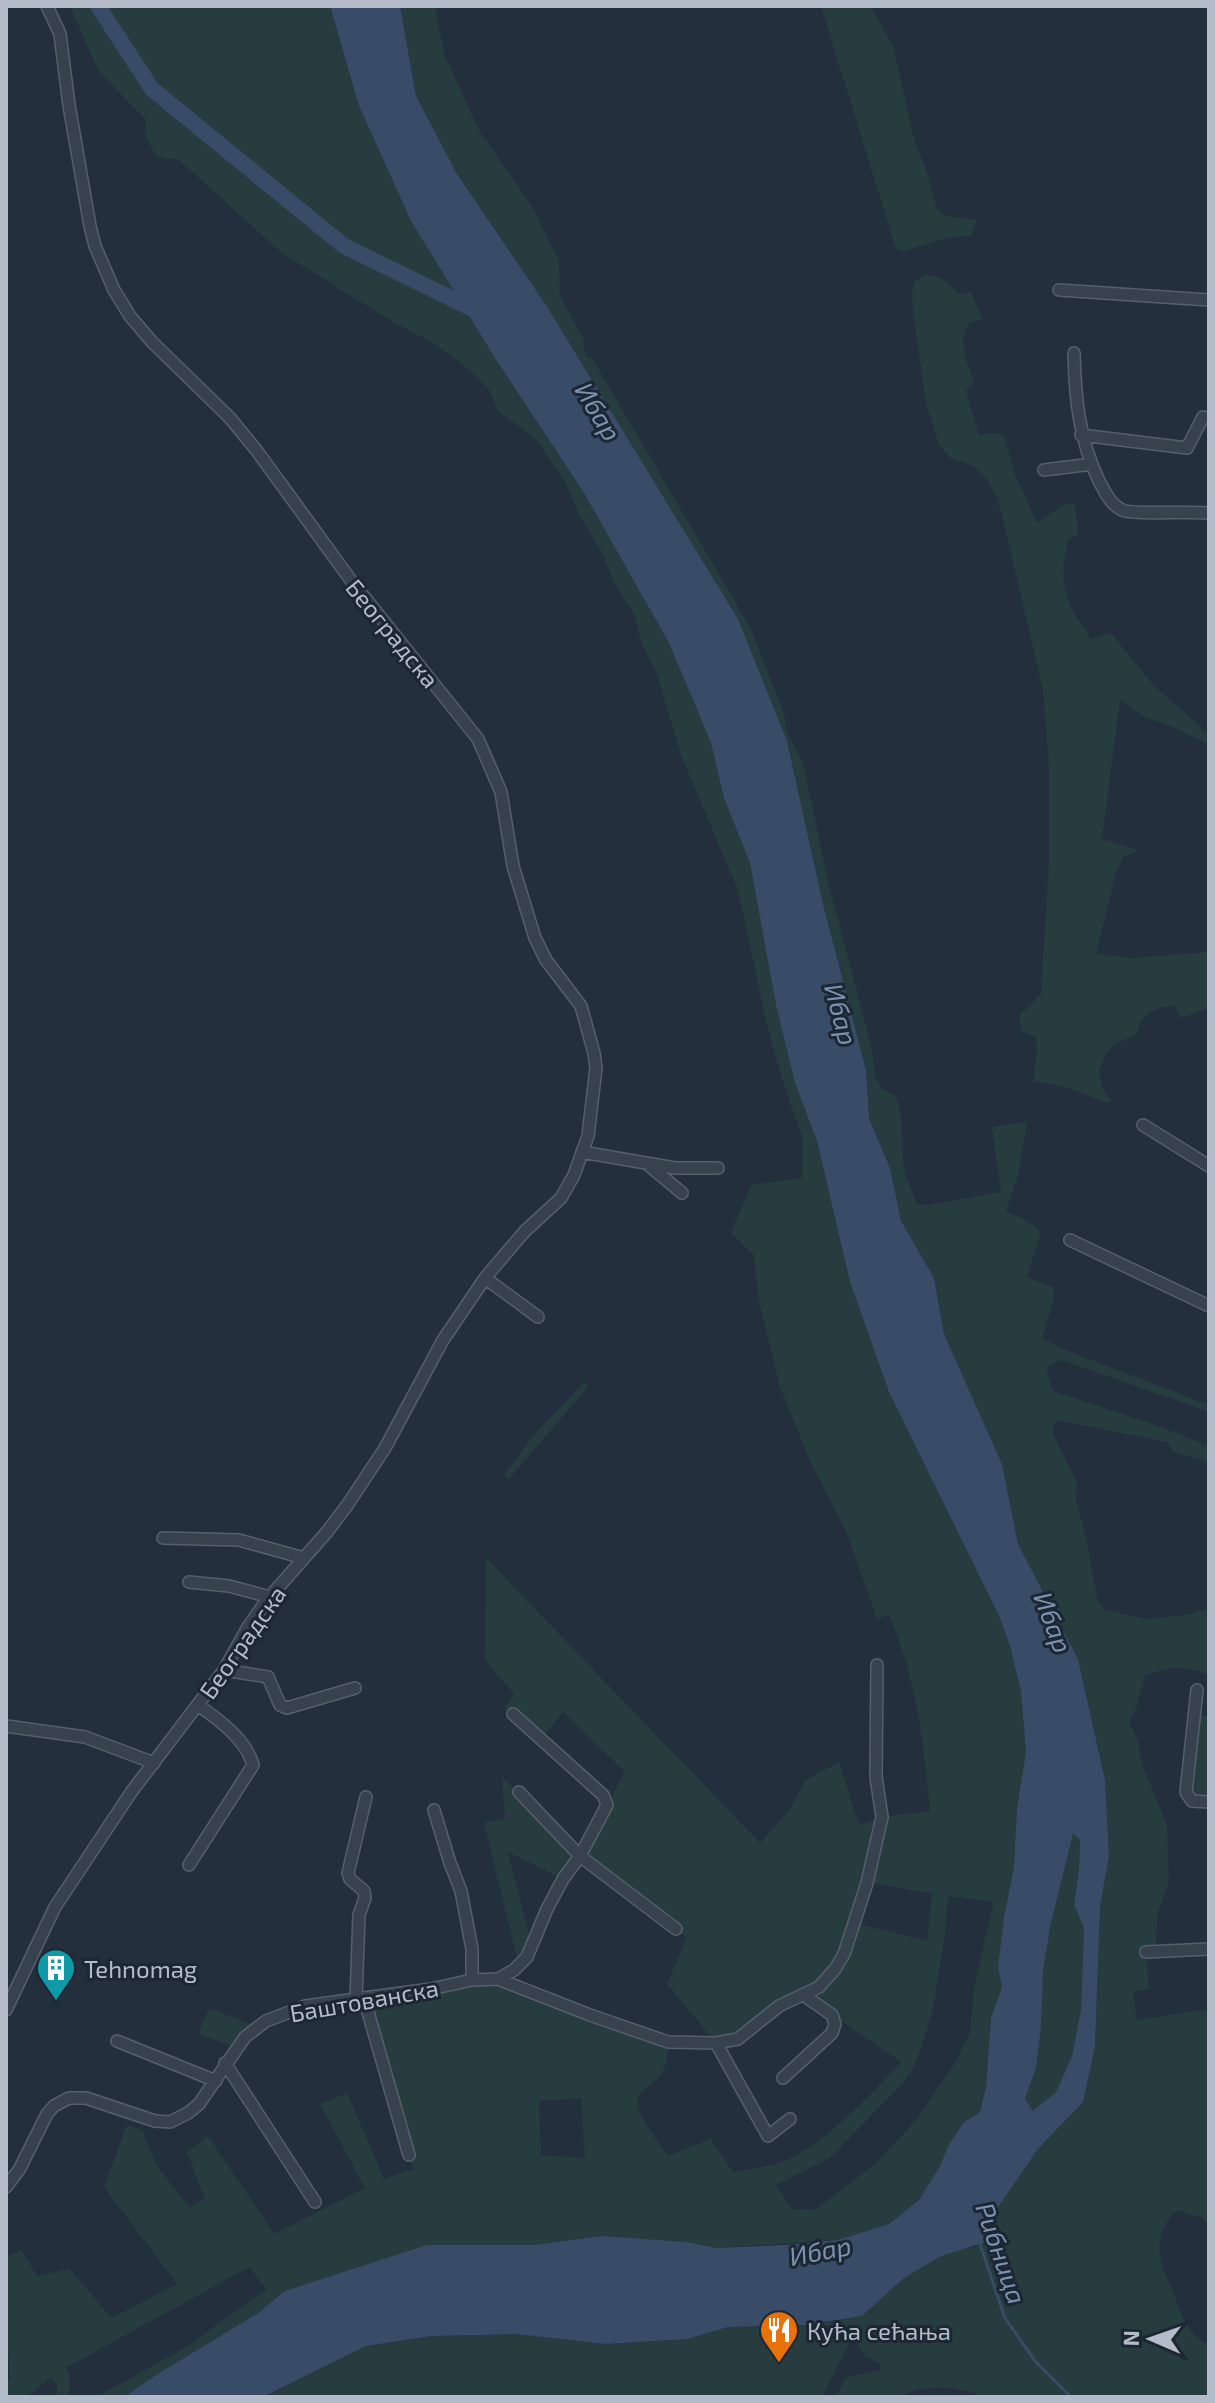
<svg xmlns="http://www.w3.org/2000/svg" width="1215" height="2403" font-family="'Exo 2',sans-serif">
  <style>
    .green { fill: #263c3f; fill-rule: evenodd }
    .water { fill: #394c67; fill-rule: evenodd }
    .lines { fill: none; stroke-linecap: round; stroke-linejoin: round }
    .stream { stroke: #394c67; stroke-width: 3 }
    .river { stroke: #394c67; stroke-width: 16 }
    .minor-casing { stroke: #565f6c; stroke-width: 14 }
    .minor { stroke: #38414e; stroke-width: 11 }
    .labels { text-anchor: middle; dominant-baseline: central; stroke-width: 6; stroke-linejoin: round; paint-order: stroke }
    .street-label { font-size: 24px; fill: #b4bcc9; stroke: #1d2633 }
    .poi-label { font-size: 24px; fill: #b4bcc9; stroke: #1d2633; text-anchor: start }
    .water-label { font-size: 26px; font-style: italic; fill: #7c92b1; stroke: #1d2633 }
  </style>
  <rect width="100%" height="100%" fill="#242f3e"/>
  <path class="green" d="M 70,6 L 330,6 L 359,106 L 411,221 L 495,358 L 584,493 L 669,643 L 711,743 L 724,798 L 750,863 L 776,1005 L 795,1083 L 817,1141 L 850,1282 L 889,1392 L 999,1616 L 1010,1646 L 1021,1692 L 1026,1752 L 1017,1808 L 1014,1867 L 1004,1917 L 998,1967 L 1002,1987 L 991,2018 L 986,2087 L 980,2112 L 964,2122 L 948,2146 L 940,2166 L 919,2200 L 889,2224 L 838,2240 L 716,2248 L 687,2242 L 602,2236 L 534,2245 L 285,2291 L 258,2313 L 156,2375 L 124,2397 L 97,2397 L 193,2343 L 216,2325 L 267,2290 L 249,2267 L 66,2368 L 69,2372 L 69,2397 L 57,2397 L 57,2385 L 51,2378 L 26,2397 L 6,2397 L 6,2383 L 10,2379 L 6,2317 L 6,2257 L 21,2250 L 37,2276 L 69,2269 L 112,2318 L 177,2284 L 104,2187 L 127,2125 L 142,2130 L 157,2166 L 190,2208 L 205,2199 L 187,2152 L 208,2136 L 274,2234 L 365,2188 L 320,2104 L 347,2093 L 384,2179 L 413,2169 L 364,1998 L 498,1979 L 668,2042 C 667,2051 668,2064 662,2073 C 655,2085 634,2089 638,2107 C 641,2121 660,2144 668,2156 L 711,2139 L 733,2172 C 748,2169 766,2167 782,2162 C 820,2148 873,2093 901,2062 L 805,1996 L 738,2039 L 716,2043 L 667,1984 L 687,1937 L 580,1856 L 563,1879 L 508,1852 L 532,1947 L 519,1965 L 484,1823 L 505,1818 L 502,1777 L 580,1855 L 625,1772 L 563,1712 L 541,1739 L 505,1708 L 514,1694 L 485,1660 L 486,1558 L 760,1843 L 788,1812 L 806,1780 L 839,1762 L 859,1825 L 882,1817 L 930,1811 C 924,1743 916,1678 889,1615 L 877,1619 L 846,1531 L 810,1461 L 780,1387 L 759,1301 L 754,1255 L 731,1233 L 751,1185 L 802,1178 L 803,1139 L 783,1081 L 767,1025 L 738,890 L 681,755 L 657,674 L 642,643 L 634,614 L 616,586 L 602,553 L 578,512 L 565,482 L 536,439 L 498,411 L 490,391 L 471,371 L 435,344 L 393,322 L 282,253 L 179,160 L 157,157 L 146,138 L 145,119 L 98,70 ZM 874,1883 L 932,1894 L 927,1941 L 854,1923 L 866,1886 L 873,1886 ZM 948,1896 L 994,1902 L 974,1987 L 970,2033 L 955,2063 L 918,2118 L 874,2165 L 816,2209 L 793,2210 L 776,2185 L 830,2158 L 904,2082 L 914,2066 L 923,2042 L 934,2004 L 945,1934 ZM 581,2098 L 585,2158 L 541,2155 L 539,2101 Z
    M 400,6 L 441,6 L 435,11 L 445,56 L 480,132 L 532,206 L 559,261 L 560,295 L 583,339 L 586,357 L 592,358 L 751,629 L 784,714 L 786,730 L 803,763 L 829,886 L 872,1049 L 875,1077 L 883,1090 L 894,1094 C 906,1112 900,1146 904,1169 C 907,1181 913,1193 917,1205 L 929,1205 L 1001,1192 L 992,1127 L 1027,1122 L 1017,1179 L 1006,1211 C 1018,1217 1032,1221 1040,1233 L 1027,1277 L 1054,1288 L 1053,1302 L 1042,1338 L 1063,1349 L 1209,1405 L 1209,1412 L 1062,1360 L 1051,1364 L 1046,1369 L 1053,1391 L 1153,1424 L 1209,1446 L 1209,1462 L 1174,1452 L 1167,1442 L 1056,1420 L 1052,1432 L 1077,1483 L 1076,1500 L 1086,1537 L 1097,1598 L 1105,1610 L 1146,1619 L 1186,1615 L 1209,1608 L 1209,1675 C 1183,1665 1170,1667 1145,1675 L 1136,1708 L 1129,1722 L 1138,1741 L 1142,1764 L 1167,1825 L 1169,1882 L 1157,1914 L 1156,1951 L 1146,1952 L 1149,1989 L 1133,1992 L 1137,2020 L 1209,2009 L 1209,2227 L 1204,2219 L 1178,2210 C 1164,2220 1158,2238 1160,2254 C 1161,2264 1166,2275 1170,2284 C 1179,2306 1185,2335 1209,2345 L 1209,2397 L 981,2397 L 973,2392 L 946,2388 L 919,2389 L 897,2397 L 835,2397 L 847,2377 L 880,2370 L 880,2363 L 865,2356 L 858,2344 L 850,2342 L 822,2397 L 264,2397 L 366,2346 L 432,2336 L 516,2334 L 606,2344 L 687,2339 L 728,2327 L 805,2325 L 862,2316 L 904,2278 L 941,2256 L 964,2248 L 971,2248 L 989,2241 L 992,2216 L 1038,2149 L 1083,2102 L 1095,2047 L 1100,1906 L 1109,1856 L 1105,1780 L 1078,1659 L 1018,1544 L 1002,1464 L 944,1334 L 934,1278 L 901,1221 L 890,1168 L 869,1118 L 866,1070 L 823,904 L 787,741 L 738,619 L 546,305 L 457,174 L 416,96 Z
    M 821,6 L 871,6 L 894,49 L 914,139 L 928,175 L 936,208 L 947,216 L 977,220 L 971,236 L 950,237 L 904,251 L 896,249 Z
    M 924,274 L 940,278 L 960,294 L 971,292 L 983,320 L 970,322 C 956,341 967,362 974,382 L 966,391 L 979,435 L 993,433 L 1004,435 L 1014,472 L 1037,523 L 1063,505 L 1075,503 L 1078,535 L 1069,539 C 1061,564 1061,590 1074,613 C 1079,622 1088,629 1090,640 L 1111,633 L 1154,686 L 1209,734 L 1209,745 L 1171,726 L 1145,717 L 1120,700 L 1102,839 L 1139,850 L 1124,856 L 1115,876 L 1096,954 L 1132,958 L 1209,952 L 1209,1008 L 1181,1018 L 1174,1006 C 1153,1007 1141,1014 1136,1035 L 1115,1043 L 1105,1055 L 1099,1071 L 1103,1090 L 1112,1101 L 1106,1103 C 1082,1092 1061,1085 1034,1081 C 1033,1065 1040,1052 1035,1037 L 1021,1031 L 1019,1015 L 1029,1007 L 1041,993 L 1049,862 L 1049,768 L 1043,689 L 998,499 L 986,478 L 973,466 L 950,458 L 939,445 L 926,402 L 913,312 L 912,293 L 915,282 Z
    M 584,1382 L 589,1386 L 509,1479 L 504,1475 L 533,1436 Z
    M 1194,1715 L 1209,1716 L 1209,1802 L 1197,1803 L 1187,1785 Z
    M 1072,1832 L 1080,1840 L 1079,1870 L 1074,1905 L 1084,1928 L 1081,2010 L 1072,2056 L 1056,2092 L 1033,2111 L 1025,2099 C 1042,2057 1039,2016 1043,1971 C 1047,1924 1063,1878 1072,1832 Z
    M 209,2008 L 257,2027 L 237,2048 L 198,2034 Z"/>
  <path class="water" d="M 330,6 L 400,6 L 416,96 L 457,174 L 546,305 L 738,619 L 787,741 L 823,904 L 866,1070 L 869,1118 L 890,1168 L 901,1221 L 934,1278 L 944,1334 L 1002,1464 L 1018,1544 L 1078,1659 L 1105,1780 L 1109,1856 L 1100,1906 L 1095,2047 L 1083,2102 L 1038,2149 L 992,2216 L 989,2241 L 941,2256 L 904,2278 L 862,2316 L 805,2325 L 728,2327 L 687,2339 L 606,2344 L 516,2334 L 432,2336 L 366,2346 L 263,2397 L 124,2397 L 156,2375 L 258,2313 L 285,2291 L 427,2245 L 534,2245 L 602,2236 L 687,2242 L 716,2248 L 786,2245 L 838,2240 L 889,2224 L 919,2200 L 940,2166 L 948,2146 L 964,2122 L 980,2112 L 986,2087 L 991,2018 L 1002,1987 L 998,1967 L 1004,1917 L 1014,1867 L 1017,1808 L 1026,1752 L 1021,1692 L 1010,1646 L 999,1616 L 889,1392 L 850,1282 L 817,1141 L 795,1083 L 776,1005 L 750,863 L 724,798 L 711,743 L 669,643 L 584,493 L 495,358 L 411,221 L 359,106 ZM 1073,1833 L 1080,1840 L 1079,1870 L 1074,1905 L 1084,1928 L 1081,2010 L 1072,2056 L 1056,2092 L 1033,2111 L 1025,2099 L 1036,2067 L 1041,2025 L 1043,1971 L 1050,1927 Z"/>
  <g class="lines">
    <path class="stream" d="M 979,2241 L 1005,2318 L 1035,2361 L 1071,2397"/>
    <path class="river" d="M 98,6 L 152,89 L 344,246 L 479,312"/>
    <g class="minor-casing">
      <path id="minor" d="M 1059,290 L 1209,300
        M 1074,353 C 1075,398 1079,439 1099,481 C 1105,492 1110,504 1122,510 C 1132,515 1192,511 1209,513
        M 1081,435 L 1187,448 L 1203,417
        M 1044,470 L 1092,464
        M 1143,1125 L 1209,1166
        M 582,1152 L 675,1168 L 718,1168
        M 646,1163 L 682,1193
        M 1070,1240 L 1209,1306
        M 485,1278 L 538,1317
        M 163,1538 L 239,1540 L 304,1558
        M 189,1582 L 229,1586 L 270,1597
        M 224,1670 L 268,1677 L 280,1705 L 287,1708 L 355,1688
        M 1197,1690 L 1186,1792 L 1192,1801 L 1209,1802
        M 6,1726 L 85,1737 L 154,1763
        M 519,1792 L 580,1856 L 676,1929
        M 434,1810 L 450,1863 L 461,1891 L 472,1949 L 472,1980
        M 189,1865 L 253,1765 C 246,1739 219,1720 198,1705
        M 1146,1952 L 1209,1949
        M 498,1979 L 514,1970 L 527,1957 L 547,1909 L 563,1879 L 580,1856 L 607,1805 L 603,1795 L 513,1714
        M 364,1998 L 409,2155
        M 356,1999 L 359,1915 L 365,1898 L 364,1891 L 350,1879 L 348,1873 L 366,1797
        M 6,2010 L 55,1907 L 132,1791 L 224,1670 L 248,1627 L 267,1600 L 327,1532 L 348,1504 L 385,1448 L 443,1340 L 485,1278 L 525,1231 L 561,1198 L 574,1175 L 588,1136 L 596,1068 L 594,1053 L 581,1006 L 546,960 L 535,938 L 513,866 L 501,792 L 478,739 L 350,579 L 257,451 L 230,418 L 152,342 L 130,316 L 114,290 L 95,246 L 90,226 L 69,105 L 60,34 L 47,6
        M 117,2041 L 216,2081
        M 716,2043 L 768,2136 L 790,2119
        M 225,2063 L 315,2202
        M 783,2078 L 832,2033 L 835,2024 L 832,2015 L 805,1996
        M 6,2187 L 19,2170 L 47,2114 L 54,2106 L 69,2098 L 86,2098 L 155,2121 L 170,2122 L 188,2113 L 199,2104 L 245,2037 L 266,2021 L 305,2006 L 431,1989 L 472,1980 L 498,1979 L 590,2015 L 668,2042 L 716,2043 L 738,2039 L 779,2006 L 819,1987 L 835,1969 L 844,1954 L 867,1883 L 882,1817 L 876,1777 L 877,1665"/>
    </g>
    <use href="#minor" class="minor"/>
  </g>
  <defs>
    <g id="building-pin" transform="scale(2)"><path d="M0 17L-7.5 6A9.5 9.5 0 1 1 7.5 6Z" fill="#0f9aa8" stroke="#1d2633"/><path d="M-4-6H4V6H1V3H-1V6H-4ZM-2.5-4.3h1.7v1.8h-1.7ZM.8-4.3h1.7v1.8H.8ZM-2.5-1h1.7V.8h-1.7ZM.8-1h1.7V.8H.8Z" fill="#fff"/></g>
    <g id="restaurant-pin" transform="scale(2)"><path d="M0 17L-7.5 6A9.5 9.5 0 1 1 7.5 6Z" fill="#e8710a" stroke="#1d2633"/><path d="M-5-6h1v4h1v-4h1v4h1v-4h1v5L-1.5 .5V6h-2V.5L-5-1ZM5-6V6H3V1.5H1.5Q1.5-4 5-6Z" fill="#fff"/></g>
  </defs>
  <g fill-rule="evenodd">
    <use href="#building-pin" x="56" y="1968"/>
    <use href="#restaurant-pin" x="779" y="2330"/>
  </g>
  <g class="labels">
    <g class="street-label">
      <text transform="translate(393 633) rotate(51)">Београдска</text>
      <text transform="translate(242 1642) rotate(-55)">Београдска</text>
      <text transform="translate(364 2000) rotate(-10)">Баштованска</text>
    </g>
    <g class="poi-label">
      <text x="84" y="1968">Tehnomag</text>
      <text x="807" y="2330">Кућа сећања</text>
    </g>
    <g class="water-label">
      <text transform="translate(599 411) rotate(59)">Ибар</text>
      <text transform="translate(842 1014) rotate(75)">Ибар</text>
      <text transform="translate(1054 1622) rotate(69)">Ибар</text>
      <text transform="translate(820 2250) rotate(-11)">Ибар</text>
      <text transform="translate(1002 2253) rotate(71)">Рибница</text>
    </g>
  </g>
  <rect width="1215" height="2403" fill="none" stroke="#b4bcc9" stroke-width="16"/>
  <g transform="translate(1151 2339) rotate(272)" stroke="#1d2633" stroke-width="6" paint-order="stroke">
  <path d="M0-6L14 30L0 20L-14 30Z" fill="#b4bcc9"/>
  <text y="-12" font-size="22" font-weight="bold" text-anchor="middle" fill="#b4bcc9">N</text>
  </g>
</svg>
